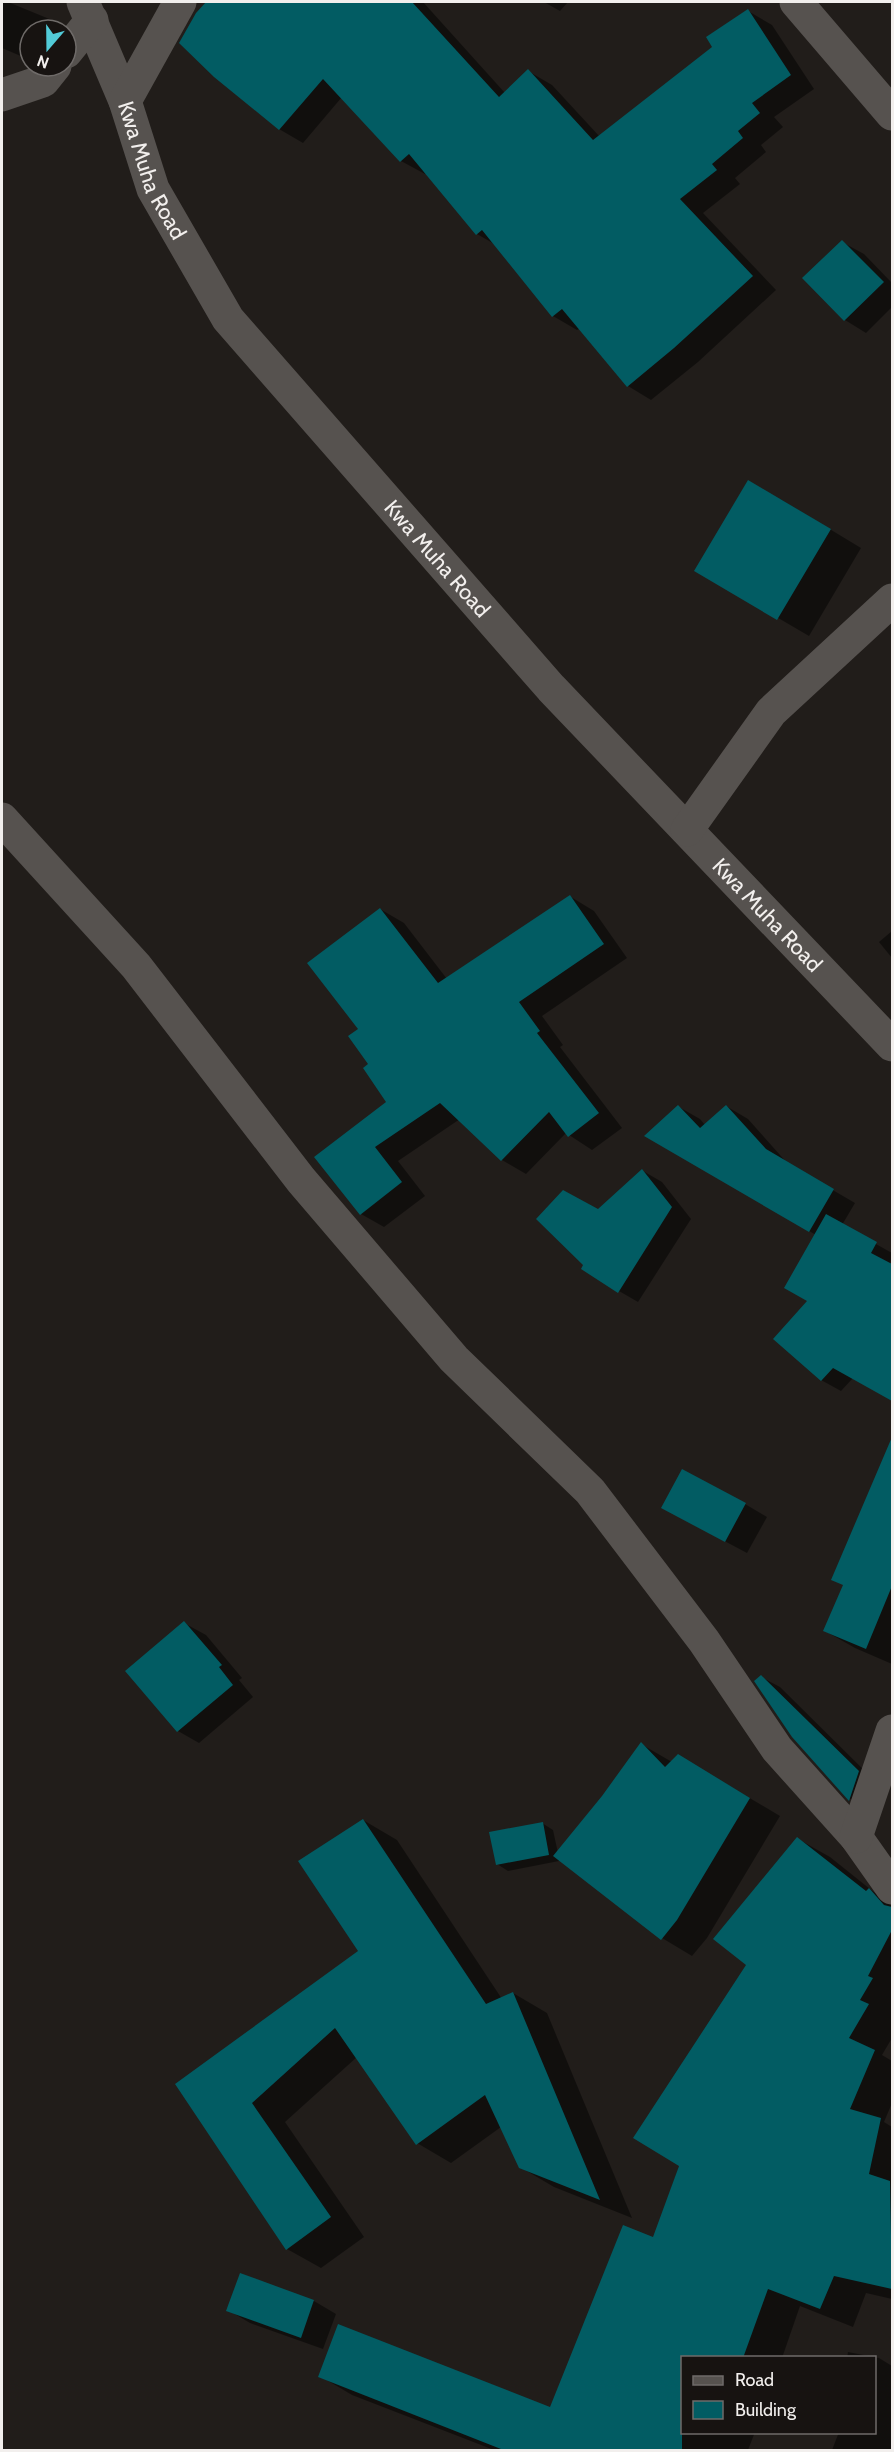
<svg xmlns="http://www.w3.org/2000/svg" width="894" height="2452" font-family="Cabin,sans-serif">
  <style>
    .shadow { fill: #0007 }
    .building { fill: #025c63 }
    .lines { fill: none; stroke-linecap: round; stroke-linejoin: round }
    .minor { stroke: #56524f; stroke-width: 33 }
    .labels { text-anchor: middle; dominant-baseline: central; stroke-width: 6; stroke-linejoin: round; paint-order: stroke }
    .street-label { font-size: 22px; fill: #f2efed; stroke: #171311 }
  </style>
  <rect width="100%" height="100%" fill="#211d1a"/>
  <path class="shadow" d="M 2,2 L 8,2 L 64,25 L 85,37 L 66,30 L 30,30 L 30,60 L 2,48 Z
    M 208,2 L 423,2 L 505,93 L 528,71 L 552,85 L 600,137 L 714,47 L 748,11 L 772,25 L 814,89 L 774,117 L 783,127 L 761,145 L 766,152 L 735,178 L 740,184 L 703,213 L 776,290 L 698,362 L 651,400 L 628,386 L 580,328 L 577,330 L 553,316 L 496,245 L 477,234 L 427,173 L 425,174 L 401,161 L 342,97 L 303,143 L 279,129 L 197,14 Z
    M 544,2 L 568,2 L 560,11 Z
    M 842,242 L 864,254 L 892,283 L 892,307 L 866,333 L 845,320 Z
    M 780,499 L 861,548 L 809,636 L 696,570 Z
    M 571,897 L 594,911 L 627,958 L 542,1016 L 563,1045 L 560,1047 L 622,1128 L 592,1150 L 566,1133 L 526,1174 L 502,1160 L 460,1119 L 398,1161 L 425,1196 L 384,1227 L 361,1214 L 316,1157 L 388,1102 L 370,1065 L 360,1030 L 380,909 L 404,923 L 447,979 Z
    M 892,931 L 892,958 L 879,942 Z
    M 726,1106 L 748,1119 L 788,1164 L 855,1203 L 842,1225 L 892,1253 L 890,1265 L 892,1267 L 892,1312 L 889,1317 L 892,1319 L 892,1400 L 853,1378 L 841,1391 L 821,1380 L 809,1301 L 816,1235 L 646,1136 L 679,1107 L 700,1119 L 705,1125 Z
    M 643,1171 L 662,1182 L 691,1219 L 638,1302 L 619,1291 L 599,1211 Z
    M 880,1469 L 892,1474 L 892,1664 L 855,1648 L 825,1631 L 844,1585 Z
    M 745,1504 L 767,1517 L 747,1553 L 685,1520 Z
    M 184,1623 L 206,1635 L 242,1678 L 239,1680 L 253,1697 L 199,1743 L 178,1731 Z
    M 761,1677 L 780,1687 L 877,1783 L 868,1810 L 850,1799 Z
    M 641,1744 L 672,1762 L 709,1774 L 780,1816 L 707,1938 L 692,1956 L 662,1938 L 558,1858 L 559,1861 L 508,1871 L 497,1864 L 542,1823 L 553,1830 L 558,1853 L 603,1797 Z
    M 363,1820 L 397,1840 L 502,1999 L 513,1993 L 547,2013 L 632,2218 L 554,2187 L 520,2167 L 501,2127 L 451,2163 L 417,2143 L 357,2057 L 285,2122 L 364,2237 L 321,2268 L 287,2249 L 178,2085 L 360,1951 Z
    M 798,1839 L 830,1857 L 875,1893 L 892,1903 L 892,2038 L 882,2055 L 892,2061 L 892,2103 L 884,2122 L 892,2127 L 892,2299 L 866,2293 L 853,2327 L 800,2306 L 782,2358 L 682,2358 L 682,2432 L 755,2432 L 748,2450 L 494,2450 L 352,2395 L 320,2376 L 551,2409 L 654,2239 L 748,1965 Z
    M 241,2275 L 314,2301 L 336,2314 L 323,2349 L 250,2323 L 228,2310 Z
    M 848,2352 L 879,2358 L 892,2366 L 892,2450 L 832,2450 L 839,2432 L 874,2432 L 874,2358 L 847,2358 Z"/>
  <path class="building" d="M 206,2 L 412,2 L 499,97 L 528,69 L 593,140 L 712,47 L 706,37 L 748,9 L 791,75 L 752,103 L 760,113 L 738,131 L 743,138 L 712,164 L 717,170 L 680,199 L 753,276 L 674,348 L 627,387 L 562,309 L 552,317 L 482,230 L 476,235 L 409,154 L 400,162 L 323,79 L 279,130 L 214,77 L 179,43 L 196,13 Z
    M 842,240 L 884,282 L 844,321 L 802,278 Z
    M 748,480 L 831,529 L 777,620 L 694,571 Z
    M 570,895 L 604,944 L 519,1002 L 540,1031 L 537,1033 L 599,1113 L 568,1137 L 549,1112 L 501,1161 L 440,1103 L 375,1147 L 402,1182 L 360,1215 L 314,1157 L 386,1102 L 363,1068 L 368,1064 L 348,1036 L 358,1029 L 307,963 L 380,908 L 438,983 Z
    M 678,1105 L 700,1128 L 726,1105 L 766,1149 L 834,1189 L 809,1232 L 644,1136 Z
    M 642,1169 L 672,1207 L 618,1293 L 581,1269 L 583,1265 L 536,1219 L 563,1190 L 598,1209 Z
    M 826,1214 L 877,1242 L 871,1253 L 892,1264 L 892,1401 L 833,1368 L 821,1381 L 773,1339 L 807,1301 L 784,1288 Z
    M 892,1437 L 892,1586 L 866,1649 L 823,1631 L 843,1585 L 831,1580 Z
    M 682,1469 L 746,1503 L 725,1542 L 661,1508 Z
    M 184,1621 L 222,1665 L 219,1667 L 233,1685 L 177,1732 L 125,1671 Z
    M 761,1675 L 859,1771 L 849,1801 L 792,1737 L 754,1681 Z
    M 641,1742 L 665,1767 L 678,1754 L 750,1798 L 677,1920 L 661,1940 L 553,1856 L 602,1796 Z
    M 363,1819 L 486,2004 L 513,1992 L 600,2200 L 519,2168 L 485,2095 L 416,2145 L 335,2028 L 252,2103 L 331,2217 L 286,2250 L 175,2084 L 358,1951 L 298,1861 Z
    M 543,1822 L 549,1855 L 496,1865 L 489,1832 Z
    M 797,1837 L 866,1891 L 869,1888 L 884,1905 L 892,1907 L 892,1930 L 868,1976 L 873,1978 L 860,2000 L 869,2004 L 849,2038 L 875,2050 L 850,2109 L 881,2118 L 869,2174 L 890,2181 L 892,2289 L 834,2276 L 820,2309 L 768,2289 L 743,2358 L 682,2358 L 682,2451 L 506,2451 L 318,2377 L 338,2324 L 550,2407 L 623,2225 L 653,2237 L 679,2166 L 633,2138 L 746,1965 L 713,1939 Z
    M 240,2273 L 314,2300 L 301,2338 L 226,2311 Z"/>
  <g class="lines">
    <g class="minor">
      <path id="s1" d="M 83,2 L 125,101 L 153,189 L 228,319 L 551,688 L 892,1045"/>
      <path d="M 796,2 L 892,114"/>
      <path d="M 66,52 L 92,20"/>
      <path d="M 2,95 L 43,81 L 55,66"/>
      <path d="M 125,101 L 180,2"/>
      <path d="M 2,819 L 136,966 L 301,1180 L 454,1359 L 590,1491 L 704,1641 L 777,1749 L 856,1837 L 892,1888"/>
      <path d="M 687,830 L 771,712 L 892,600"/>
      <path d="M 856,1837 L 892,1731"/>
    </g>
  </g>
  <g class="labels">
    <g class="street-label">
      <text stroke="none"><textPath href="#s1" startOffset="182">Kwa Muha Road</textPath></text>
      <text stroke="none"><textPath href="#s1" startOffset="668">Kwa Muha Road</textPath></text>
      <text stroke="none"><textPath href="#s1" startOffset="1154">Kwa Muha Road</textPath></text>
    </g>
  </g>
  <rect width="894" height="2452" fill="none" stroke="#f2efed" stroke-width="6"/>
  <rect x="681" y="2356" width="195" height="78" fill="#171311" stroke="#6f6b69" stroke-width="1.5"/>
  <rect x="693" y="2376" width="30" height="9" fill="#56524f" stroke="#6f6b69" stroke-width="1.5"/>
  <text x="735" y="2386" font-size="18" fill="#f2efed">Road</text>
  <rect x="693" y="2401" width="30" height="18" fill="#025c63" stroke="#6f6b69" stroke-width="1.5"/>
  <text x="735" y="2416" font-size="18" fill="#f2efed">Building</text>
  <g transform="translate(48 48) rotate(200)"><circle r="28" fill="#171311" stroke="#6f6b69" stroke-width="1.5"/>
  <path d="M0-4.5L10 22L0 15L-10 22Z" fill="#52cbd8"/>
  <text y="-9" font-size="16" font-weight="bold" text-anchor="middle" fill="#f2efed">N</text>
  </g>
</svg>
